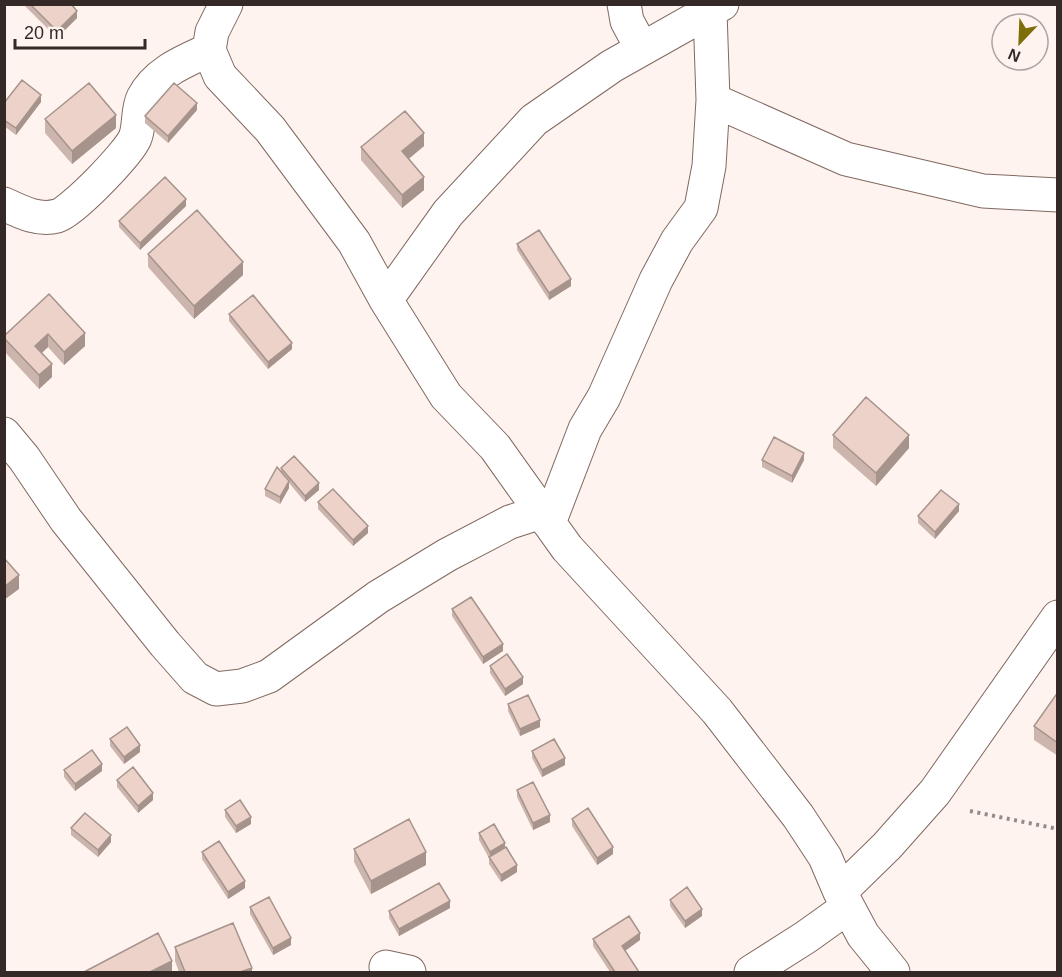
<svg xmlns="http://www.w3.org/2000/svg" width="1062" height="977" font-family="Arial,sans-serif">
  <style>
    .lines { fill: none; stroke-linecap: round; stroke-linejoin: round }
    .minor-casing { stroke: #806960; stroke-width: 35 }
    .path { stroke: #958a87; stroke-width: 4; stroke-dasharray: 3 4.5; stroke-linecap: butt }
    .minor { stroke: #fff; stroke-width: 33 }
    .wall { fill: #cbb5ac }
    .shaded-wall { fill: #a5938c }
    .building { fill: #ecd2c8; stroke: #a5938c; stroke-width: 1.5 }
  </style>
  <rect width="100%" height="100%" fill="#fef3ef"/>
  <g class="lines">
    <g class="minor-casing">
      <path id="minor" d="M 226,4 L 212,32 L 209,50 L 220,76 L 270,129 L 354,242 L 386,300 L 446,396 L 495,447 L 567,548 L 717,711 L 798,816 L 825,857 L 840,892 L 863,935 L 893,972
        M 624,4 L 627,21 L 642,49
        M 713,100 L 846,159 L 983,191 L 1058,195
        M 4,204 C 21,212 38,221 57,216 C 72,212 128,154 135,138 C 140,126 137,110 143,98 C 156,72 185,61 209,50
        M 386,300 L 448,213 L 534,120 L 612,66 L 722,4
        M 4,434 L 24,458 L 66,520 L 165,644 L 195,678 L 216,689 L 242,686 L 269,676 L 378,597 L 447,555 L 510,522 L 541,512
        M 549,523 L 585,429 L 604,397 L 656,280 L 677,241 L 701,208 L 709,166 L 713,100 L 710,11
        M 840,892 L 887,846 L 935,792 L 1058,617
        M 386,967 L 409,972
        M 751,972 L 806,937 L 848,907"/>
    </g>
    <path class="path" d="M 970,811 L 1058,829"/>
    <use href="#minor" class="minor"/>
  </g>
  <path class="wall" d="M 23,4 L 71,4 L 77,18 L 57,38 Z
    M 41,102 L 16,135 L 4,126 L 4,103 Z
    M 197,110 L 168,143 L 145,123 L 145,116 Z
    M 45,119 L 116,128 L 72,164 L 45,133 Z
    M 424,146 L 409,159 L 424,190 L 402,208 L 361,160 L 361,147 Z
    M 186,206 L 140,250 L 119,227 L 119,221 Z
    M 517,244 L 571,286 L 549,300 L 517,250 Z
    M 148,254 L 243,275 L 194,319 L 148,267 Z
    M 49,294 L 85,346 L 64,365 L 48,347 L 42,353 L 52,377 L 39,389 L 4,351 L 4,336 Z
    M 229,314 L 292,349 L 268,369 L 229,321 Z
    M 833,435 L 909,448 L 876,486 L 833,448 Z
    M 762,460 L 804,460 L 792,483 L 762,467 Z
    M 281,468 L 319,490 L 305,502 L 289,483 L 289,488 L 280,504 L 265,496 L 265,489 L 281,472 Z
    M 318,502 L 368,533 L 353,546 L 318,509 Z
    M 959,511 L 935,539 L 918,523 L 918,516 Z
    M 452,609 L 503,651 L 483,664 L 452,616 Z
    M 490,666 L 523,684 L 505,696 L 490,673 Z
    M 1058,692 L 1058,756 L 1034,740 L 1034,726 Z
    M 508,704 L 540,727 L 520,736 L 508,711 Z
    M 110,739 L 140,752 L 124,764 L 110,746 Z
    M 532,751 L 565,765 L 542,777 L 532,758 Z
    M 64,770 L 102,771 L 75,791 L 64,777 Z
    M 117,780 L 153,800 L 138,813 L 117,787 Z
    M 517,790 L 550,822 L 533,830 L 517,797 Z
    M 225,810 L 251,824 L 236,833 L 225,817 Z
    M 572,819 L 613,854 L 597,865 L 572,826 Z
    M 71,828 L 111,842 L 98,857 L 71,835 Z
    M 479,833 L 505,847 L 517,872 L 501,882 L 489,864 L 489,858 L 479,840 Z
    M 354,849 L 426,865 L 371,894 L 354,862 Z
    M 202,852 L 245,888 L 228,899 L 202,859 Z
    M 670,900 L 702,916 L 685,928 L 670,906 Z
    M 250,907 L 291,945 L 273,955 L 250,914 Z
    M 450,908 L 399,936 L 389,918 L 389,911 Z
    M 593,939 L 640,940 L 625,951 L 639,972 L 610,972 L 593,946 Z
    M 175,947 L 252,972 L 179,972 L 175,961 Z"/>
  <path class="shaded-wall" d="M 77,11 L 77,18 L 57,38 L 57,31 Z
    M 41,95 L 41,102 L 16,135 L 16,128 Z
    M 197,103 L 197,110 L 168,143 L 168,136 Z
    M 116,115 L 116,128 L 72,164 L 72,151 Z
    M 424,133 L 424,146 L 402,164 L 402,151 Z
    M 424,177 L 424,190 L 402,208 L 402,195 Z
    M 186,199 L 186,206 L 140,250 L 140,243 Z
    M 243,262 L 243,275 L 194,319 L 194,306 Z
    M 571,279 L 571,286 L 549,300 L 549,293 Z
    M 85,333 L 85,346 L 64,365 L 64,352 Z
    M 48,334 L 48,347 L 35,359 L 35,346 Z
    M 292,343 L 292,349 L 268,369 L 268,362 Z
    M 52,364 L 52,377 L 39,389 L 39,375 Z
    M 909,435 L 909,448 L 876,486 L 876,473 Z
    M 804,453 L 804,460 L 792,483 L 792,476 Z
    M 289,481 L 289,488 L 280,504 L 280,497 Z
    M 319,483 L 319,490 L 305,502 L 305,496 Z
    M 959,504 L 959,511 L 935,539 L 935,532 Z
    M 368,526 L 368,533 L 353,546 L 353,540 Z
    M 19,575 L 19,589 L 4,600 L 4,587 Z
    M 503,644 L 503,651 L 483,664 L 483,657 Z
    M 523,677 L 523,684 L 505,696 L 505,689 Z
    M 540,720 L 540,727 L 520,736 L 520,729 Z
    M 140,745 L 140,752 L 124,764 L 124,757 Z
    M 565,758 L 565,765 L 542,777 L 542,770 Z
    M 102,764 L 102,771 L 75,791 L 75,784 Z
    M 153,793 L 153,800 L 138,813 L 138,806 Z
    M 550,815 L 550,822 L 533,830 L 533,823 Z
    M 251,817 L 251,824 L 236,833 L 236,826 Z
    M 111,835 L 111,842 L 98,857 L 98,850 Z
    M 505,843 L 505,850 L 490,859 L 490,852 Z
    M 613,847 L 613,854 L 597,865 L 597,858 Z
    M 426,852 L 426,865 L 371,894 L 371,881 Z
    M 517,865 L 517,872 L 501,882 L 501,875 Z
    M 245,881 L 245,888 L 228,899 L 228,892 Z
    M 450,901 L 450,908 L 399,936 L 399,929 Z
    M 702,909 L 702,916 L 685,928 L 685,921 Z
    M 640,933 L 640,940 L 622,953 L 622,946 Z
    M 291,938 L 291,945 L 273,955 L 273,948 Z
    M 172,961 L 172,972 L 150,972 Z
    M 252,968 L 252,972 L 240,972 Z"/>
  <path class="building" d="M 30,4 L 71,4 L 77,11 L 57,31 Z
    M 22,80 L 41,95 L 16,128 L 4,120 L 4,103 Z
    M 89,83 L 116,115 L 72,151 L 45,119 Z
    M 174,83 L 197,103 L 168,136 L 145,116 Z
    M 405,111 L 424,133 L 402,151 L 424,177 L 402,195 L 361,147 Z
    M 165,177 L 186,199 L 140,243 L 119,221 Z
    M 197,210 L 243,262 L 194,306 L 148,254 Z
    M 539,230 L 571,279 L 549,293 L 517,244 Z
    M 49,294 L 85,333 L 64,352 L 48,334 L 35,346 L 52,364 L 39,375 L 4,338 L 4,336 Z
    M 253,295 L 292,343 L 268,362 L 229,314 Z
    M 866,397 L 909,435 L 876,473 L 833,435 Z
    M 774,437 L 804,453 L 792,476 L 762,460 Z
    M 294,456 L 319,483 L 305,496 L 281,468 Z
    M 277,467 L 289,481 L 280,497 L 265,489 Z
    M 333,489 L 368,526 L 353,540 L 318,502 Z
    M 941,490 L 959,504 L 935,532 L 918,516 Z
    M 4,558 L 19,575 L 4,587 Z
    M 471,597 L 503,644 L 483,657 L 452,609 Z
    M 507,654 L 523,677 L 505,689 L 490,666 Z
    M 1058,692 L 1058,743 L 1034,726 Z
    M 528,695 L 540,720 L 520,729 L 508,704 Z
    M 127,727 L 140,745 L 124,757 L 110,739 Z
    M 554,739 L 565,758 L 542,770 L 532,751 Z
    M 92,750 L 102,764 L 75,784 L 64,770 Z
    M 133,767 L 153,793 L 138,806 L 117,780 Z
    M 533,782 L 550,815 L 533,823 L 517,790 Z
    M 240,800 L 251,817 L 236,826 L 225,810 Z
    M 588,808 L 613,847 L 597,858 L 572,819 Z
    M 85,813 L 111,835 L 98,850 L 71,828 Z
    M 409,819 L 426,852 L 371,881 L 354,849 Z
    M 494,824 L 505,843 L 490,852 L 479,833 Z
    M 219,841 L 245,881 L 228,892 L 202,852 Z
    M 506,847 L 517,865 L 501,875 L 489,857 Z
    M 439,883 L 450,901 L 399,929 L 389,911 Z
    M 687,887 L 702,909 L 685,921 L 670,900 Z
    M 269,897 L 291,938 L 273,948 L 250,907 Z
    M 629,916 L 640,933 L 622,946 L 639,972 L 615,972 L 593,939 Z
    M 233,923 L 252,968 L 240,972 L 185,972 L 175,947 Z
    M 158,933 L 172,961 L 150,972 L 84,972 Z"/>
  <rect width="1062" height="977" fill="none" stroke="#342926" stroke-width="12"/>
  <g transform="translate(1020 42) rotate(203)"><circle r="28" fill="#fef3ef" stroke="#ada29f" stroke-width="1.5"/>
  <path d="M0-4.5L10 22L0 15L-10 22Z" fill="#7e6e0a"/>
  <text y="-9" font-size="16" font-weight="bold" text-anchor="middle" fill="#342926">N</text>
  </g>
  <path d="M15 39v9h130v-9" fill="none" stroke="#342926" stroke-width="3"/>
  <text x="24" y="39" font-size="18" fill="#342926" stroke="#fef3ef" stroke-width="4.5" paint-order="stroke">20 m</text>
</svg>
